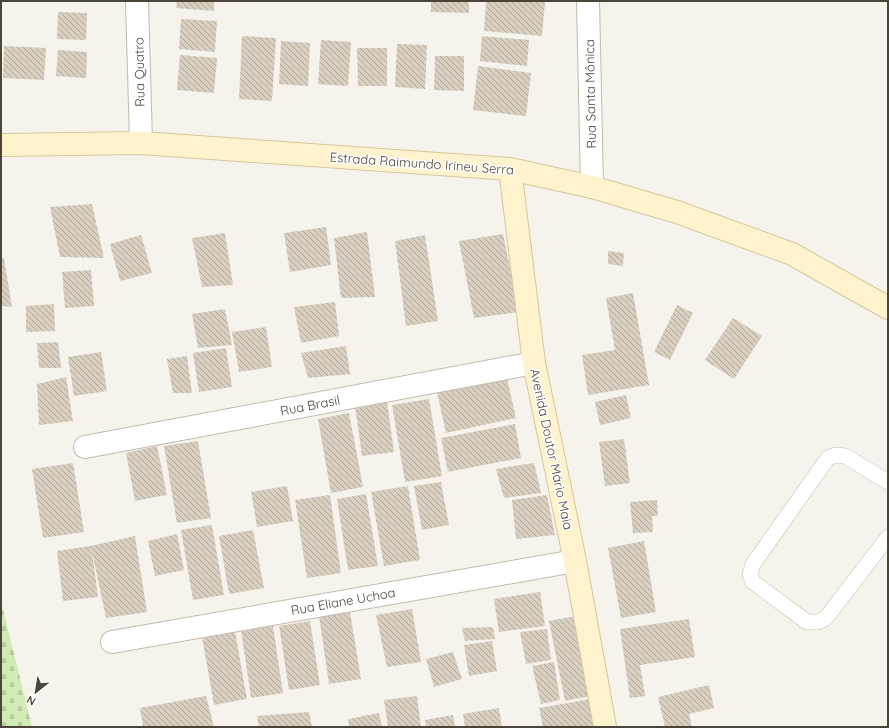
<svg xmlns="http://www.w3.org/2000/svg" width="889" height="728" font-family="Quicksand,sans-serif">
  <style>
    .cemetery { fill: url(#cemetery-stones) }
    .building { fill: url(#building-back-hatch) }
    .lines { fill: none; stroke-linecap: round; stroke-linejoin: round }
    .lane-casing { stroke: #c2bbae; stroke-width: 16 }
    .street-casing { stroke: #c2bbae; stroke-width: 24 }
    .secondary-casing { stroke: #d6c79b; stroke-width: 24 }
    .lane { stroke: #fff; stroke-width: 15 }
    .street { stroke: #fff; stroke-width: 22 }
    .secondary { stroke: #fff3cd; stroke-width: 22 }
    .labels { text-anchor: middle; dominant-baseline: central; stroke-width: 3; stroke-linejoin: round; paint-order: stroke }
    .street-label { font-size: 13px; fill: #4b4439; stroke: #fff }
  </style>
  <defs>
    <pattern id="cemetery-stones" width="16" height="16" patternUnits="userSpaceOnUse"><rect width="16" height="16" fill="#d2eab5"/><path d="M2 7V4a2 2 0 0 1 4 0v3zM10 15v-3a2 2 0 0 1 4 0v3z" fill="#b6ca9c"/></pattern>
    <pattern id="building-back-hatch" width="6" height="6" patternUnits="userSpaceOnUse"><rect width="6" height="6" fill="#d8cfc1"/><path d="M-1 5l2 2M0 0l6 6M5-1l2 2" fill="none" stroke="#b1aa9e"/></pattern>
  </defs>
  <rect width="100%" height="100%" fill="#f6f3ec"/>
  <path class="cemetery" d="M 1,601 L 32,727 L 1,727 Z"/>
  <path class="building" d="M 177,1 L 214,1 L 214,11 L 176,8 Z
    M 431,1 L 469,1 L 469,13 L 431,12 Z
    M 486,1 L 545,2 L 542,36 L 484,31 Z
    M 58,12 L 87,13 L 86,40 L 57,39 Z
    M 181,19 L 217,21 L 215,52 L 179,49 Z
    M 242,36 L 276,38 L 272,101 L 239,99 Z
    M 482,36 L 529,40 L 527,66 L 480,61 Z
    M 321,40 L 351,42 L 348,86 L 318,84 Z
    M 281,41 L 310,43 L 308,86 L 279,84 Z
    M 397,44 L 427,45 L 425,89 L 395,87 Z
    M 4,46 L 46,48 L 44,80 L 3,78 Z
    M 357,48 L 387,48 L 387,86 L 358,86 Z
    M 58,50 L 87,52 L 86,78 L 56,76 Z
    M 180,55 L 217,58 L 214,93 L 177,90 Z
    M 435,56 L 464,56 L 464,91 L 434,90 Z
    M 478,66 L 531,73 L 526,116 L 473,110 Z
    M 92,204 L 104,258 L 60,257 L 50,207 Z
    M 326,227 L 331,265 L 290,272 L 284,233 Z
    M 367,232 L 375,297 L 341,298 L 334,238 Z
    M 225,233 L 233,285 L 202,287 L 192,238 Z
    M 503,234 L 519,312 L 474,318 L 459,241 Z
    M 141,235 L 152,273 L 120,281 L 110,244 Z
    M 425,235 L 438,321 L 406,326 L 395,241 Z
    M 608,251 L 624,253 L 623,266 L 608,264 Z
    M 4,258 L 12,307 L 1,306 L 1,259 Z
    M 91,270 L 94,306 L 65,308 L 62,272 Z
    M 633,293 L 649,385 L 588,395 L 582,355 L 615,350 L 606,298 Z
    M 335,302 L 339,336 L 301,343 L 294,307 Z
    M 54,304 L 55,331 L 26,332 L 26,306 Z
    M 677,305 L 693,313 L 670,360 L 654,352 Z
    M 225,309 L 232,345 L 198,348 L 192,314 Z
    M 733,318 L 762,336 L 734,379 L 705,360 Z
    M 266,327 L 272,367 L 239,372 L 232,332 Z
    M 58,342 L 61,368 L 39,368 L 37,343 Z
    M 346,346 L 350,374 L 308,378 L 301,353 Z
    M 226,348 L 232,387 L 199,392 L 193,353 Z
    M 101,352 L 107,391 L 74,396 L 68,357 Z
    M 187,356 L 192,393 L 173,393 L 167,359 Z
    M 506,374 L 516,418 L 446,433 L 436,388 Z
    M 66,377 L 73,421 L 39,425 L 37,384 Z
    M 626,395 L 631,418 L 600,425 L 595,402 Z
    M 429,399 L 442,476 L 405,482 L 392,405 Z
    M 387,402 L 394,452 L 362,456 L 355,406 Z
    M 349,413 L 363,487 L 331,493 L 318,419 Z
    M 515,424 L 521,458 L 448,472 L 441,438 Z
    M 624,439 L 630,483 L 605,486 L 599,442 Z
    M 198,441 L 211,518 L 177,523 L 164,446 Z
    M 157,446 L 167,495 L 135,501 L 126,453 Z
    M 73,463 L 84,532 L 43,538 L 32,469 Z
    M 534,463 L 541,493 L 504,498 L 496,469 Z
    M 441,482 L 449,525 L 422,530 L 414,486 Z
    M 287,486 L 293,521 L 257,527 L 251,492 Z
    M 408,486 L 420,560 L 384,566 L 371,492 Z
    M 366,494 L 378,566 L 348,570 L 337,499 Z
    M 330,495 L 341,573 L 307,578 L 295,500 Z
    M 547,495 L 555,535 L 516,539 L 512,500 Z
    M 657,500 L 658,516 L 652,516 L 653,532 L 633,533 L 630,502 Z
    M 212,525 L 224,595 L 193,600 L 181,530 Z
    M 253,530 L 264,588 L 229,594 L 219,536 Z
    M 177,534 L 184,570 L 155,576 L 148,541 Z
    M 135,536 L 147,612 L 106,618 L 92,551 L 98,597 L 63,601 L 57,551 L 91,546 Z
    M 644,541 L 656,612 L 621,618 L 608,548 Z
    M 540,592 L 545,626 L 499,632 L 494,599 Z
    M 412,609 L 421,662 L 387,667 L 376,615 Z
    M 350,612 L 361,679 L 329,684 L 319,616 Z
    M 576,616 L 590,696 L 565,701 L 549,621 Z
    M 689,619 L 695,657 L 640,665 L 645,696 L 630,698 L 620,629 Z
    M 310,621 L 320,685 L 289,690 L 279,626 Z
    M 273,626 L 283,693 L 251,698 L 241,630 Z
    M 493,627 L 495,639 L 465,641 L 462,628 Z
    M 547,629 L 551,660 L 526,664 L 520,632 Z
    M 235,631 L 247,699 L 214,705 L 202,637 Z
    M 492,641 L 497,671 L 469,676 L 464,645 Z
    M 453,652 L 462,679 L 434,687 L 426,659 Z
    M 554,662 L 560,700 L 541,704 L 532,666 Z
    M 709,685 L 714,708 L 689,714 L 692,727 L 665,727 L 658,697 Z
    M 206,696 L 214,727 L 143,727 L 140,708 Z
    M 417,696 L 421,727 L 388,727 L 384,700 Z
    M 591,699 L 596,727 L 543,727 L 539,708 Z
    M 499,708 L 502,727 L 465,727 L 463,714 Z
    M 309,712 L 312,727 L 259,727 L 257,716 Z
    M 379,713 L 382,727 L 349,727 L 348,719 Z
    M 453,715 L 455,727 L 426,727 L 425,720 Z"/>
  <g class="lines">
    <g class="lane-casing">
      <path id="lane" d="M 888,482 L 845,456 L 836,455 L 828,458 L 753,564 L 750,574 L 753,582 L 807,622 L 818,622 L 826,618 L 888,537"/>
    </g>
    <g class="street-casing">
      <path id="street" d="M 137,1 L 141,143
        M 588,1 L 592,187
        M 85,447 L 534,363
        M 112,642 L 575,561"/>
    </g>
    <g class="secondary-casing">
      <path id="secondary" d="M 1,145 L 141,143 L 510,169 L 592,187 L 677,212 L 792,254 L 888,308
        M 510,169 L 534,363 L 575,561 L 605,727"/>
    </g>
    <use href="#lane" class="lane"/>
    <use href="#street" class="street"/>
    <use href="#secondary" class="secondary"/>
  </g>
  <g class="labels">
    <g class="street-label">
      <text transform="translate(139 72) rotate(-91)">Rua Quatro</text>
      <text transform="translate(590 94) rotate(-91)">Rua Santa Mônica</text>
      <text transform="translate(422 163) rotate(4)">Estrada Raimundo Irineu Serra</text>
      <text transform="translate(310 405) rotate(-11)">Rua Brasil</text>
      <text transform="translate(552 449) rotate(78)">Avenida Doutor Mário Maia</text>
      <text transform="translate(343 601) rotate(-10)">Rua Eliane Uchoa</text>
    </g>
  </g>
  <rect width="889" height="728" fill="none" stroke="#4b4439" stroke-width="4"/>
  <g transform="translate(36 692) rotate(210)" stroke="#ffffff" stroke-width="3" paint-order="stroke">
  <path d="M0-3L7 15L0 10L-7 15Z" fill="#4b4439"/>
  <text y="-6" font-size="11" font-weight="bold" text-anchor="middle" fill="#4b4439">N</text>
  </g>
</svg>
